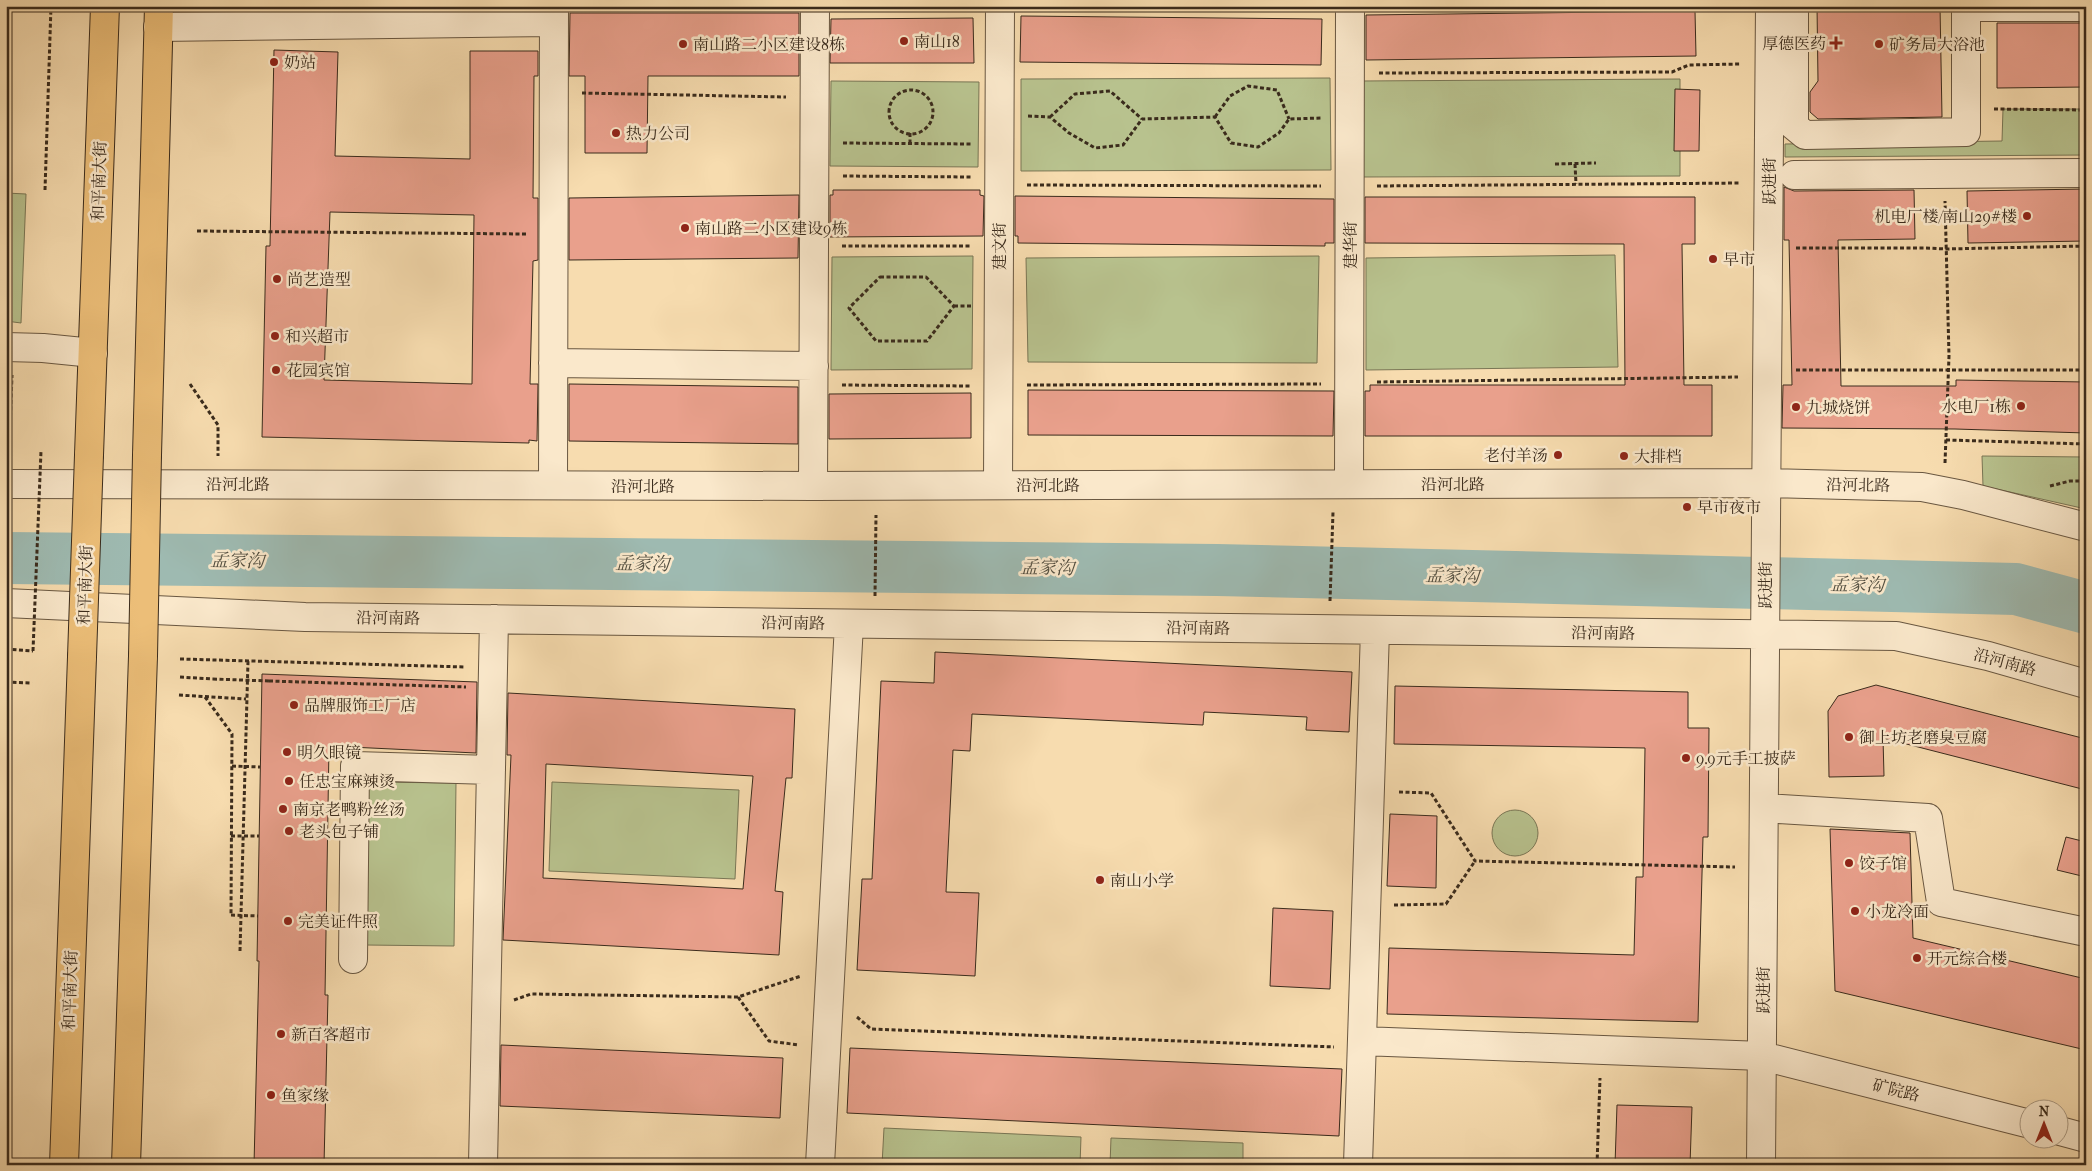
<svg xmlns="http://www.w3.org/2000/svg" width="2092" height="1171" font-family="'IM FELL French Canon','Noto Serif SC',serif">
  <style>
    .green { fill: #b8c28e; stroke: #797655 }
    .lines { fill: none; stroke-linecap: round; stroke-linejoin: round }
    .river { stroke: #9ebab1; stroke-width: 52 }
    .building { fill: #e9a08c; stroke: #3a2b1c; fill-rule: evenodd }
    .minor-casing { stroke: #695741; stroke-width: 30 }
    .major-casing { stroke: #3a2b1c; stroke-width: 30 }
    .path { stroke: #3a2b1c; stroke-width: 3; stroke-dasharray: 4 2.5; stroke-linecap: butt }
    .minor { stroke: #fae8cb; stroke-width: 28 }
    .major { stroke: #ecbe78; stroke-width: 28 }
    .major-bridge-casing { stroke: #3a2b1c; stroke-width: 30; stroke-linecap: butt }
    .path-bridge { stroke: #3a2b1c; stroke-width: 3; stroke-dasharray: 4 2.5; stroke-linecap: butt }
    .major-bridge { stroke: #ecbe78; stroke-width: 28 }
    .poi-dot { fill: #8f2418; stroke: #fae8cb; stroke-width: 2 }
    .labels { text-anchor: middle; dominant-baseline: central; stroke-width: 5; stroke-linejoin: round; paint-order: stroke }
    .poi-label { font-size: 16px; fill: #3a2b1c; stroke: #fae8cb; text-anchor: start }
    .street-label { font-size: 16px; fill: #3a2b1c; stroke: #fae8cb }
    .water-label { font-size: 18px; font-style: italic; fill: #534f41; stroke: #fae8cb }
  </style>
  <rect width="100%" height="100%" fill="#f7dcaf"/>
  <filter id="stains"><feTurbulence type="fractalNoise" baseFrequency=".004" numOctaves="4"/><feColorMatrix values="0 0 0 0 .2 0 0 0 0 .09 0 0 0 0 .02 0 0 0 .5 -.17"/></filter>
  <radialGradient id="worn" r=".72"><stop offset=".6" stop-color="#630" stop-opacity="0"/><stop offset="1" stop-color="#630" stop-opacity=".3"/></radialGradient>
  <path class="green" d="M 1330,78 L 1331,170 L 1021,171 L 1021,79 Z
    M 1680,79 L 1680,176 L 1360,177 L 1360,81 Z
    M 831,81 L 979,82 L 978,167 L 830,166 Z
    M 2003,109 L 2086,109 L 2086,155 L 1785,157 L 1785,144 L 2002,141 Z
    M 6,193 L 26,194 L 21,323 L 6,321 Z
    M 1615,255 L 1618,367 L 1366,370 L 1366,258 Z
    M 973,256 L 972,369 L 831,370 L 832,257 Z
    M 1319,256 L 1317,363 L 1028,362 L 1026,258 Z
    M 1982,456 L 2086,457 L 2086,509 L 1983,486 Z
    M 367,782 L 456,783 L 454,946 L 365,945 Z
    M 552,782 L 739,790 L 735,879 L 549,871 Z
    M1492 833a23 23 0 1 1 46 0a23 23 0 1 1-46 0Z
    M 884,1128 L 1081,1137 L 1080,1165 L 882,1165 Z
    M 1111,1138 L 1243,1143 L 1243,1165 L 1110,1165 Z"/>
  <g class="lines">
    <path class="river" d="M 6,558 L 1217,570 L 2016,589 L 2086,608"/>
  </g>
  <path class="building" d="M 1817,6 L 1940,6 L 1942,117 L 1818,119 L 1810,112 L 1810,92 L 1818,81 Z
    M 1695,11 L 1696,56 L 1366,60 L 1366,15 Z
    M 570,13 L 799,13 L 799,76 L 648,76 L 647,153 L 585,153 L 585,76 L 569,76 Z
    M 1021,16 L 1322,19 L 1321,65 L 1020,62 Z
    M 973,18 L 974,63 L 830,63 L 831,19 Z
    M 1997,23 L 2086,23 L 2086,87 L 1997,88 Z
    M 274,50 L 338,52 L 335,156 L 470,159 L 470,51 L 538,51 L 538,76 L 534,76 L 533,198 L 538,198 L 538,260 L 533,261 L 530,384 L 538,384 L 537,441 L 529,440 L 529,443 L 262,437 L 266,246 L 270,246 ZM 330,212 L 474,215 L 472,384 L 324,380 Z
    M 1675,89 L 1700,90 L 1699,151 L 1674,151 Z
    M 1784,187 L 1794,191 L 1914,190 L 1915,239 L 1838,240 L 1841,386 L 1956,386 L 1956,380 L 2086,382 L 2086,433 L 1955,429 L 1782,428 L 1783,385 L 1792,385 L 1789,240 L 1784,240 Z
    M 2086,189 L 2086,241 L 1968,243 L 1967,191 Z
    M 833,190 L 980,190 L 980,195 L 984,196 L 983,236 L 830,237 L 830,195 L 833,195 Z
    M 799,195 L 798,258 L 569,260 L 569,198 Z
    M 1015,196 L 1334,199 L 1334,243 L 1325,243 L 1325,246 L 1018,243 L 1018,236 L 1015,236 Z
    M 1365,197 L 1695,197 L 1695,244 L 1682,244 L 1684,385 L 1712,385 L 1712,436 L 1365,436 L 1365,391 L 1370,391 L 1370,385 L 1625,385 L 1624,244 L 1365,243 Z
    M 569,384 L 798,387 L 798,444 L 569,441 Z
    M 1028,390 L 1334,391 L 1333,436 L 1028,435 Z
    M 971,393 L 971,438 L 829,439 L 829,394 Z
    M 935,652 L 1352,672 L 1349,732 L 1306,730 L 1307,717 L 1204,712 L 1203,725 L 972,714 L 970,751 L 953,750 L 946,892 L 979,893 L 975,976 L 857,970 L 862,879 L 872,879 L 881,681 L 934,683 Z
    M 262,674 L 477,682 L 476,753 L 329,746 L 325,995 L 328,995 L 324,1165 L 254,1165 L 259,961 L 257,961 Z
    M 1876,685 L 2086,739 L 2086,790 L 1883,738 L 1884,776 L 1829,777 L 1828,711 L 1838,696 Z
    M 1395,686 L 1688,692 L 1688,728 L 1709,728 L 1708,837 L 1703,837 L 1698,1022 L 1387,1014 L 1389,948 L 1634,955 L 1636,877 L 1643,877 L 1645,748 L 1394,744 Z
    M 508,693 L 795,709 L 792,778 L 786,778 L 775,891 L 783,892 L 779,955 L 503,940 L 511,755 L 507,755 ZM 546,764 L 753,776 L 743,889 L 543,878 Z
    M 1390,814 L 1437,816 L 1436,888 L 1387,886 Z
    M 1830,829 L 1910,833 L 1913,938 L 2086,979 L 2086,1050 L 1835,991 Z
    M 2066,837 L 2086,842 L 2086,877 L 2057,870 Z
    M 1273,908 L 1333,911 L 1330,989 L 1270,986 Z
    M 501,1045 L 783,1058 L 780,1118 L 500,1106 Z
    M 850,1048 L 1342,1069 L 1339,1136 L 847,1113 Z
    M 1617,1105 L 1692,1107 L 1690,1165 L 1615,1165 Z"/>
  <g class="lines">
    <g class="minor-casing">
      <path id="minor" d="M 1794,6 L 1794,126 L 1805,135 L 1966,132 L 1966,7 L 2086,7
        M 158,27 L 554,22
        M 1794,175 L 2086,173
        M 6,347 L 43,348 L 93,353
        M 553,363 L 814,366
        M 6,484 L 813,486 L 1766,483 L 1922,487 L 1963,495 L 2086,527
        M 1349,484 L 1350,6
        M 553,485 L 554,6
        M 998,485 L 1000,6
        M 813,486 L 815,6
        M 6,603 L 305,617 L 1896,636 L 1988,656 L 2086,684
        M 1764,808 L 1928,818 L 1941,902 L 2086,932
        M 353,959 L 355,766 L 491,770
        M 1362,1041 L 1762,1056 L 2030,1124
        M 2060,1131 L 2086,1138
        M 483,1165 L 494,619
        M 820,1165 L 849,624
        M 1358,1165 L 1375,630
        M 1761,1165 L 1770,6"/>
    </g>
    <g class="major-casing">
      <path id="major" d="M 89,455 L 105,6
        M 147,455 L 159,6
        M 64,1165 L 82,657
        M 126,1165 L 143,656"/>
    </g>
    <path class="path" d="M 1379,73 L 1672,72 L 1689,65 L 1741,64
      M889 112a22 22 0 1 1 44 0a22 22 0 1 1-44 0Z
      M 582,93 L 786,97
      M 1994,109 L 2086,110
      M 1028,116 L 1050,117 L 1069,133 L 1095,148 L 1123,145 L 1142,119 L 1215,117 L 1231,143 L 1258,147 L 1279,133 L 1289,119 L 1321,118
      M 1050,117 L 1075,94 L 1110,91 L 1142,119
      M 1215,117 L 1230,96 L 1248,86 L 1277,90 L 1289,119
      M 910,133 L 910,143
      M 843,143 L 971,144
      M 1555,164 L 1596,163
      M 1575,164 L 1576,184
      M 843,176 L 971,177
      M 1027,185 L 1321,186
      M 1377,186 L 1741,183
      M 45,190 L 51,6
      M 197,231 L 526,234
      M 842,246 L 971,246
      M 1796,248 L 1925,248 L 1946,249 L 2086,246
      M 880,277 L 926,277 L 954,306 L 927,341 L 876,341 L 849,308 Z
      M 954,306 L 971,306
      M 1796,370 L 2086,370
      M 1377,382 L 1738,377
      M 190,384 L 218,425 L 218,456
      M 842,385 L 971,386
      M 1027,385 L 1321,384
      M 1946,440 L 2086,444
      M 9,456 L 12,375
      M 1945,463 L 1949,356 L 1945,201
      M 2050,486 L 2070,481 L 2086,481
      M 875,596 L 876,515
      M 1330,601 L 1333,512
      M 6,649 L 33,651
      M 180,659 L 465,667
      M 180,677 L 213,679
      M 269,681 L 466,687
      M 6,682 L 32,683
      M 179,695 L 246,699
      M 205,697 L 232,734 L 231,915
      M 1399,792 L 1431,793 L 1475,861 L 1735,867
      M 1394,905 L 1446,904 L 1475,861
      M 240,951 L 248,661
      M 738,997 L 769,1041 L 799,1045
      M 514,1000 L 531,994 L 738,997 L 801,976
      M 857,1017 L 871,1029 L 1334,1047
      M 1597,1165 L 1600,1078"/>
    <use href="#minor" class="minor"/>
    <use href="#major" class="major"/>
    <g class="major-bridge-casing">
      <path id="major-bridge" d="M 143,656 L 147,455
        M 82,657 L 89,455"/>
    </g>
    <path class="path-bridge" d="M 33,651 L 41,451
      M 213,679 L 269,681
      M 232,766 L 260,767
      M 231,836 L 259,836
      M 231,915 L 258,916"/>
    <use href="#major-bridge" class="major-bridge"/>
  </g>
  <g class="poi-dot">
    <circle cx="904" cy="41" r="5"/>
    <path d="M1833.5 35.5h5v5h5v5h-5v5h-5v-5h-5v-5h5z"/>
    <circle cx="683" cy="44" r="5"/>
    <circle cx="1879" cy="44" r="5"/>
    <circle cx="274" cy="62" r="5"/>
    <circle cx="616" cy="133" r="5"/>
    <circle cx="2027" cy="216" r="5"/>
    <circle cx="685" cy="228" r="5"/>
    <circle cx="1713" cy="259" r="5"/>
    <circle cx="277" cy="279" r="5"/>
    <circle cx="275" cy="336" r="5"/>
    <circle cx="276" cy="370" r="5"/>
    <circle cx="2021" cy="406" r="5"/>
    <circle cx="1796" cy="407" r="5"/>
    <circle cx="1558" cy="455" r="5"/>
    <circle cx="1624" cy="456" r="5"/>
    <circle cx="1687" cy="507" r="5"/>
    <circle cx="294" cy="705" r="5"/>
    <circle cx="1849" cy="737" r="5"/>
    <circle cx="287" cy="752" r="5"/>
    <circle cx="1686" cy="758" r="5"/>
    <circle cx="289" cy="781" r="5"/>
    <circle cx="283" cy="809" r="5"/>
    <circle cx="289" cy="831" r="5"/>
    <circle cx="1849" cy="863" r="5"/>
    <circle cx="1100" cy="880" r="5"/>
    <circle cx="1855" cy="911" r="5"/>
    <circle cx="288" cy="921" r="5"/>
    <circle cx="1917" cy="958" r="5"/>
    <circle cx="281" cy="1034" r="5"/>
    <circle cx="271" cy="1095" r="5"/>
  </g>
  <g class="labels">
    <g class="poi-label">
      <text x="914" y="41">南山18</text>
      <text x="1826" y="43" text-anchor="end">厚德医药</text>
      <text x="693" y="44">南山路二小区建设8栋</text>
      <text x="1889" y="44">矿务局大浴池</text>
      <text x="284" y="62">奶站</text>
      <text x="626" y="133">热力公司</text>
      <text x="2017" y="216" text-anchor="end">机电厂楼/南山29#楼</text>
      <text x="695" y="228">南山路二小区建设9栋</text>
      <text x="1723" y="259">早市</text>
      <text x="287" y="279">尚艺造型</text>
      <text x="285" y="336">和兴超市</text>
      <text x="286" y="370">花园宾馆</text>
      <text x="2011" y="406" text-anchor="end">水电厂1栋</text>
      <text x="1806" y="407">九城烧饼</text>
      <text x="1548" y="455" text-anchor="end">老付羊汤</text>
      <text x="1634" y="456">大排档</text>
      <text x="1697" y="507">早市夜市</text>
      <text x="304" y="705">品牌服饰工厂店</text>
      <text x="1859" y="737">御上坊老磨臭豆腐</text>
      <text x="297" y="752">明久眼镜</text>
      <text x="1696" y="758">9.9元手工披萨</text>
      <text x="299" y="781">任忠宝麻辣烫</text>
      <text x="293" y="809">南京老鸭粉丝汤</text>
      <text x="299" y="831">老头包子铺</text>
      <text x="1859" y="863">饺子馆</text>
      <text x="1110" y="880">南山小学</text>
      <text x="1865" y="911">小龙冷面</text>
      <text x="298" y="921">完美证件照</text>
      <text x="1927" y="958">开元综合楼</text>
      <text x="291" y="1034">新百客超市</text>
      <text x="281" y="1095">鱼家缘</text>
    </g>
    <g class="street-label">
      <text transform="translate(99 181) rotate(-88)">和平南大街</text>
      <text transform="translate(1769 181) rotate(-90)">跃进街</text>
      <text transform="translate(1350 245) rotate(-90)">建华街</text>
      <text transform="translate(999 246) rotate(-90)">建文街</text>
      <text x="238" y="484">沿河北路</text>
      <text x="1453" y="484">沿河北路</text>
      <text x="1048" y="485">沿河北路</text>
      <text transform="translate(1858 485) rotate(1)">沿河北路</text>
      <text x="643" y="486">沿河北路</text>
      <text transform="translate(85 585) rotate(-88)">和平南大街</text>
      <text transform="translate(1765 585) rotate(-90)">跃进街</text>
      <text transform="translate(388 618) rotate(1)">沿河南路</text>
      <text transform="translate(793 623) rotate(1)">沿河南路</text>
      <text transform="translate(1198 628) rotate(1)">沿河南路</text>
      <text transform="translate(1603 633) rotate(1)">沿河南路</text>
      <text transform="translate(2005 662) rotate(15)">沿河南路</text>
      <text transform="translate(70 990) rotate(-88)">和平南大街</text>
      <text transform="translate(1763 990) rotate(-90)">跃进街</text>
      <text transform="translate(1896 1090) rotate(14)">矿院路</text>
    </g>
    <g class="water-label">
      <text transform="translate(237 561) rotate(1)">孟家沟</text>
      <text transform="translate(642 564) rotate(1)">孟家沟</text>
      <text transform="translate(1047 568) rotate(1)">孟家沟</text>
      <text transform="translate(1452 576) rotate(1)">孟家沟</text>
      <text transform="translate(1857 585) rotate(1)">孟家沟</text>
    </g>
  </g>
  <rect width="2092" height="1171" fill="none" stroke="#f7dcaf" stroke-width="25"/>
  <rect x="8" y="8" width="2077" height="1156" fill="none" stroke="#3a2b1c" stroke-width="2.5"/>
  <rect x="12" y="12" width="2067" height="1146" fill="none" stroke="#3a2b1c"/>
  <g transform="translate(2044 1124)"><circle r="24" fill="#fae8cb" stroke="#ad9c85"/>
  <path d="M0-4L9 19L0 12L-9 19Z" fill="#8f2418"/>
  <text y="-8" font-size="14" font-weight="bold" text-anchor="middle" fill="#3a2b1c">N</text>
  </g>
  <rect width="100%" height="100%" filter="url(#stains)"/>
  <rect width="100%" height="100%" fill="url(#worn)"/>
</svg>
